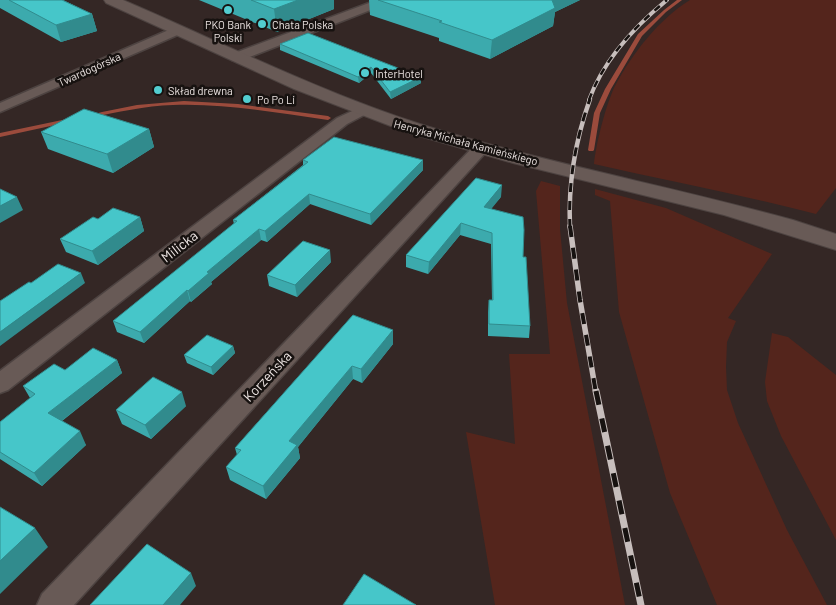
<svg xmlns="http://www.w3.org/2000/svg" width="836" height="605" font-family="Barlow,sans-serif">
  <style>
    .green { fill: #54251c }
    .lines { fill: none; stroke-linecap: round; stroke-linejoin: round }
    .stream { fill: #9b4b3c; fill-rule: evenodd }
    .minor-casing { stroke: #4d4341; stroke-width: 3 }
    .tertiary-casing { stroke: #4d4341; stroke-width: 2 }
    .minor { fill: #685a56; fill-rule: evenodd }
    .tertiary { fill: #685a56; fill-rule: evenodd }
    .rail-far3-casing { stroke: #c7bebc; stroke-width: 4 }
    .rail-far2-casing { stroke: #c7bebc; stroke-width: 4.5 }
    .rail-far1-casing { stroke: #c7bebc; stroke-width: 5.5 }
    .rail-casing { stroke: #c7bebc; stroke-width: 7 }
    .rail-far3 { stroke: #171210; stroke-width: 2.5; stroke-dasharray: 7; stroke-linecap: butt }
    .rail-far2 { stroke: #171210; stroke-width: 3; stroke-dasharray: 9; stroke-linecap: butt }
    .rail-far1 { stroke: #171210; stroke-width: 4; stroke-dasharray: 11; stroke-linecap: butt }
    .rail { stroke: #171210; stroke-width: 5; stroke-dasharray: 14; stroke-linecap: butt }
    .wall { fill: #3caaad }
    .shaded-wall { fill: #318b8d }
    .building { fill: #46c6c9; stroke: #318b8d }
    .poi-dot { fill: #52cdd0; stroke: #171210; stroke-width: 2 }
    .labels { text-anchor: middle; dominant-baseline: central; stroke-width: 5; stroke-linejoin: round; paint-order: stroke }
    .far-poi-label { font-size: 11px; fill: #ede5e3; stroke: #171210; text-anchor: start }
    .far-street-label { font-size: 11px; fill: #ede5e3; stroke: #171210 }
    .street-label { font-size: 14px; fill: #ede5e3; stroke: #171210 }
  </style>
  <rect width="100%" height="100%" fill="#342725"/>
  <path class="green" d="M 690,0 L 836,0 L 836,188 L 816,214 C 743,195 668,181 594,164 C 596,144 606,104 615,86 C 632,54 659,19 690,0 Z
    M 541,181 L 560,186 L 560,229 L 567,303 L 625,605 L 495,605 L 466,432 L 515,444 L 509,354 L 550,354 L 536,191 Z
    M 595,189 L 666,208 L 772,254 L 728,318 L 736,321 L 727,342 L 726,367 L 727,390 L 738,423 L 787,530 L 827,605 L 717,605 L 670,493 L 619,312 L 610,201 L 595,195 Z
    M 772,333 L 788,337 L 836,375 L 836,540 L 781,436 L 767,401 L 765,382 Z"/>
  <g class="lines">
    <path class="stream" d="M 677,0 L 682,0 L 666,12 L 642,36 L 611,89 L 600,113 L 594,150 L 593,151 L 589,151 L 588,150 L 594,113 L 605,89 L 638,34 L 664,10 Z
      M 184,101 L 238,104 L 328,116 L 331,118 L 328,120 C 276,113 225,103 173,105 C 145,106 117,112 90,118 L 87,116 L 102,112 L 137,105 Z
      M 67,119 L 70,121 L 69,122 L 0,137 L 0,133 Z"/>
    <g class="minor-casing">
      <path id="minor" d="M 377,0 L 393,0 L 391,2 L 242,60 L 232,60 L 230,57 L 232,54 Z
        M 178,26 L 184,30 L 182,33 L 0,112 L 0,103 Z
        M 361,107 L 366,108 L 368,111 L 366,114 L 347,124 L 8,390 L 0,393 L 0,371 L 337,118 Z
        M 481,143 L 487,145 L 489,148 L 487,151 L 74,605 L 37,605 L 42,594 L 475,145 Z"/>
    </g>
    <g class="tertiary-casing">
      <path id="tertiary" d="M 104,0 L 123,0 C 223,43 320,92 423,125 C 545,163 670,186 793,220 L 836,234 L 836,250 L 724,215 L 513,163 L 409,133 L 294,89 L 106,3 Z"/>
    </g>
    <use href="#minor" class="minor"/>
    <use href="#tertiary" class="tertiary"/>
    <g class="rail-far3-casing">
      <path id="rail-far3" d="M 589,100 C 604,59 634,27 667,0"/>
    </g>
    <g class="rail-far2-casing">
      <path id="rail-far2" d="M 570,228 C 568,183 575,141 590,99"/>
    </g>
    <g class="rail-far1-casing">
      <path id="rail-far1" d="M 570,226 L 580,300 L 596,393"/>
    </g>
    <g class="rail-casing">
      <path id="rail" d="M 596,391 L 641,605"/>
    </g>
    <use href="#rail-far3" class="rail-far3"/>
    <use href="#rail-far2" class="rail-far2"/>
    <use href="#rail-far1" class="rail-far1"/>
    <use href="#rail" class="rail"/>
  </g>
  <path class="wall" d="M 0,0 L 63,0 L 92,14 L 97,31 L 61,42 L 0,8 Z
    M 199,0 L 334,0 L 334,9 L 277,32 Z
    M 369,0 L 580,0 L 555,12 L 553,26 L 490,59 L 439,41 L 439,38 L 370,15 Z
    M 308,33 L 421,83 L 391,99 L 371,73 L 359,83 L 280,50 L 280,44 Z
    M 149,129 L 154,147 L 113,173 L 48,149 L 41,132 Z
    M 303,160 L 423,160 L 423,170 L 371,225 L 310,204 L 267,242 L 261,240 L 211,282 L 212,284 L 191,302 L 190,301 L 144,343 L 117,332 L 113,321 L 234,224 L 233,220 L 303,165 Z
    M 501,197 L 491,208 L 523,257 L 530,326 L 529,338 L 488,336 L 488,312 L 489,300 L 492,300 L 491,244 L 460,235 L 428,274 L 406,267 L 406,255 Z
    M 140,217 L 144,231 L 98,265 L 66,252 L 60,239 L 98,219 Z
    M 331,262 L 297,297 L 269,286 L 267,275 Z
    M 353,315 L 393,344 L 362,383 L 353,379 L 298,447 L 300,458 L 266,499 L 230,480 L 226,467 L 237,455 L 235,448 Z
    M 233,346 L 235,353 L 213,375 L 187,363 L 184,355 Z
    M 117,360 L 122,373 L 62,421 L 86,445 L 42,486 L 0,459 L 0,422 L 30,398 L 23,386 L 65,370 Z
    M 186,406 L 151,439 L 122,424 L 116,410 Z"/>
  <path class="shaded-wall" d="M 298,0 L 334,0 L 334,9 L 277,32 L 274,9 Z
    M 551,0 L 580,0 L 555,12 L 553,26 L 490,59 L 492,40 Z
    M 92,14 L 97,31 L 61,42 L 56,25 Z
    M 371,67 L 371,73 L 359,83 L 358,77 Z
    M 421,77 L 421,83 L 391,99 L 390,92 Z
    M 149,129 L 154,147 L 113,173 L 107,154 Z
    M 423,160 L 423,170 L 371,225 L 370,214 Z
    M 502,185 L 501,197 L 484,218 L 484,207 Z
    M 309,194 L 310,204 L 267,242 L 265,231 Z
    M 17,197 L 23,210 L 0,223 L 0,206 Z
    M 140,217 L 144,231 L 98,265 L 92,251 Z
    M 461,223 L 460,235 L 428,274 L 429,262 Z
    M 259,229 L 261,240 L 211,282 L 212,284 L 191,302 L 188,291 L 207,272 Z
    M 330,250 L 331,262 L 297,297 L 295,285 Z
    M 81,273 L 85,283 L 0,346 L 0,332 Z
    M 187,290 L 190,301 L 144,343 L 140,332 Z
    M 393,330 L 393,344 L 362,383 L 361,369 Z
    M 233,346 L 235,353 L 213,375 L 211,367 Z
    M 117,360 L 122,373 L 55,426 L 48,413 Z
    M 352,366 L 353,379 L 298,447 L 300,458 L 266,499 L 263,486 L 289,441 Z
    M 182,392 L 186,406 L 151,439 L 145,425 Z
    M 80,431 L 86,445 L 42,486 L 34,473 Z
    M 35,528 L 48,547 L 0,594 L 0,561 Z
    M 191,573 L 196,586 L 180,605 L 163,605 Z"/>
  <path class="building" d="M 9,0 L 62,0 L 92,14 L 56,25 Z
    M 251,0 L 298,0 L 274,9 Z
    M 378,0 L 552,0 L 555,8 L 492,40 L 439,22 L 442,21 Z
    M 308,33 L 421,77 L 390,92 L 371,67 L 358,77 L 280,44 Z
    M 84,109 L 149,129 L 107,154 L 41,132 Z
    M 334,137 L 423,160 L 370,214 L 309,194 L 265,231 L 259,229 L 207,272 L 209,273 L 188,291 L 187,290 L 140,332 L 113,321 L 237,221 L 233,220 L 308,162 L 303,160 Z
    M 476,178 L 502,185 L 484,207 L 523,217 L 524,230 L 523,257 L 526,257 L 530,326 L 489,324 L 489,300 L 493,300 L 492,233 L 461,223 L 429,262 L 406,255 Z
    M 0,189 L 17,197 L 0,206 Z
    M 113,208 L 140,217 L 92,251 L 60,239 L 93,217 L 98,219 Z
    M 303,241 L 330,250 L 295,285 L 267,275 Z
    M 58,264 L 81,273 L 0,332 L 0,301 L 29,282 L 31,283 Z
    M 353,315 L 393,330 L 361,369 L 352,366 L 289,441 L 297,445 L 263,486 L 226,467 L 241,450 L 235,448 Z
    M 207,335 L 233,346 L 211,367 L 184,355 Z
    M 93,348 L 117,360 L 48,413 L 80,431 L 34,473 L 0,452 L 0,422 L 35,394 L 23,386 L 54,364 L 65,370 Z
    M 153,377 L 182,392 L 145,425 L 116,410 Z
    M 0,507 L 35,528 L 0,561 Z
    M 147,544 L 191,573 L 163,605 L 90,605 Z
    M 364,574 L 416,605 L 343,605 Z"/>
  <g class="poi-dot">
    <circle cx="228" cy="10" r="5"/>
    <circle cx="262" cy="24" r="5"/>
    <circle cx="365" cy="73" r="5"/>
    <circle cx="158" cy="90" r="5"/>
    <circle cx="247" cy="99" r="5"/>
  </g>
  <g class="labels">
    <g class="far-poi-label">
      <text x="228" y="24" text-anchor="middle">PKO Bank<tspan x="228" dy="13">Polski</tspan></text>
      <text x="272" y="24">Chata Polska</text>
      <text x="375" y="73">InterHotel</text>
      <text x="168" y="90">Skład drewna</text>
      <text x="257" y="99">Po Po Li</text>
    </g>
    <g class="far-street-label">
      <text transform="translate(89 69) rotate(-24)">Twardogórska</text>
      <text transform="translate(466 142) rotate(15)">Henryka Michała Kamieńskiego</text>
    </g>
    <g class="street-label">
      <text transform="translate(179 246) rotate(-38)">Milicka</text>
      <text transform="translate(267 376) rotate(-47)">Korzeńska</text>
    </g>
  </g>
</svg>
